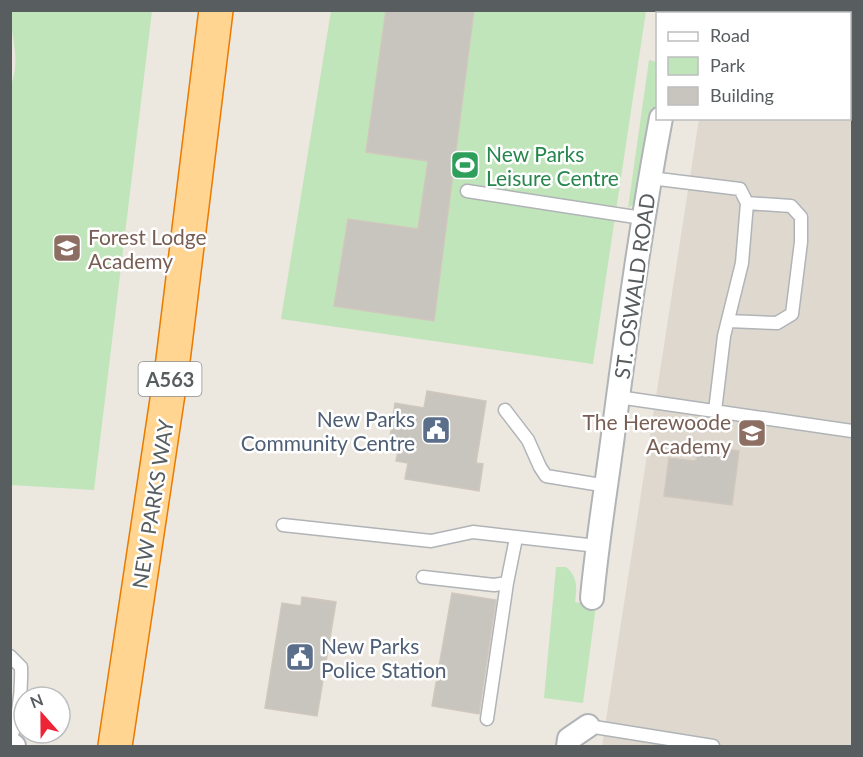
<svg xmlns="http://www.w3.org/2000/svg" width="863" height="757" font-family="Lato,sans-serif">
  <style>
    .education { fill: #ded8cf }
    .green { fill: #c1e5ba }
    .building { fill: #c8c4be; stroke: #d0c7bd; stroke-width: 1.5 }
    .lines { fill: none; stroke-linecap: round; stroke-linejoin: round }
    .service-casing { stroke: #b0b4b7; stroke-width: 15 }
    .minor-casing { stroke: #b0b4b7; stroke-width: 26 }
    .trunk-casing { stroke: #ea7a00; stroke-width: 36 }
    .service { stroke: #fff; stroke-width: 12 }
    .minor { stroke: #fff; stroke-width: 22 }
    .trunk { stroke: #ffd591; stroke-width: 33 }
    .labels { text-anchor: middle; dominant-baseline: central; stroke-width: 5; stroke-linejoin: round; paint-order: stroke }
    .shield { fill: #fff; stroke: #8a8e90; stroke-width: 1.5 }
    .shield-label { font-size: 20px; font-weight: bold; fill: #585d60 }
    .leisure-label { font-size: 21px; fill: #27864d; stroke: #fff; text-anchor: start }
    .education-label { font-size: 21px; fill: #785e54; stroke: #fff; text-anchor: start }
    .street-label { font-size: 21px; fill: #585d60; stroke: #fff }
    .service-label { font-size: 21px; fill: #4e5e75; stroke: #fff; text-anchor: end }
  </style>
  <rect width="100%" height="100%" fill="#ece7df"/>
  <path class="education" d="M 716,11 L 852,11 L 852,746 L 602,746 L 699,119 L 850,118 L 850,14 L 715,13 Z"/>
  <path class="green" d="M 11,10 L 152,11 L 94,490 L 11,485 L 10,88 C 22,59 10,39 11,10 Z
    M 716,10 L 852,11 L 852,55 L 850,54 L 850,14 L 715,13 Z
    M 331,11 L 646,11 L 593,364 L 281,319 Z
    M 649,60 L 657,62 L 657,97 L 641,199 L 628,208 Z
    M 556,567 L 566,567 C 578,577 577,588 575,602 L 596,606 L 583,703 L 544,698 Z"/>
  <path class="building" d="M 386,10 L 474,10 L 434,321 L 334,306 L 348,219 L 418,229 L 428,161 L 366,152 Z
    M 427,391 L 486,401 L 476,463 L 483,464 L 479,491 L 405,479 L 408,463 L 396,461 L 398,452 L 388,451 L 395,403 L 424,408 Z
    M 698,445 L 739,451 L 732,505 L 664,496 L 669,458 L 696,461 Z
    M 452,593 L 496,600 L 479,714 L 432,706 Z
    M 302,597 L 336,602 L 317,716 L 265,708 L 282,603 L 301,606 Z"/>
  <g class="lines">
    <g class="service-casing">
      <path id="service" d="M 650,178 L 740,189 L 747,203 L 742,263 L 724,336 L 715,411
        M 467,191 L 642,218
        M 728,321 L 777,323 L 792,314 L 801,242 L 801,217 L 791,206 L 747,203
        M 618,397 L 852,431
        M 505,410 L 528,440 L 540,467 L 546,476 L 607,486
        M 283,525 L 431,541 L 473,532 L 597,546
        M 423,577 L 494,585 L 507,583 L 516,538
        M 10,656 L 21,667 C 22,694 19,716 10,741
        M 487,719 L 507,583
        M 588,726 L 713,746"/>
    </g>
    <g class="minor-casing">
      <path id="minor" d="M 678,14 L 679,10
        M 592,598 C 597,543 606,489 613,435 C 627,328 641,224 661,118
        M 10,743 L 14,746
        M 568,746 L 569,739 L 588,726"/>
    </g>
    <g class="trunk-casing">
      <path id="trunk" d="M 115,746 L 173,360 L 216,10"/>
    </g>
    <use href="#service" class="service"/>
    <use href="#minor" class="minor"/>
    <use href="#trunk" class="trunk"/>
  </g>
  <defs>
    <g id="stadium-square" transform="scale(1.5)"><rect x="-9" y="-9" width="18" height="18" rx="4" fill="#2e9e5b" stroke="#fff"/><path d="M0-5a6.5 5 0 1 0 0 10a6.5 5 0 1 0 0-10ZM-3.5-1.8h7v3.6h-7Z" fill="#fff"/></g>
    <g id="school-square" transform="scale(1.5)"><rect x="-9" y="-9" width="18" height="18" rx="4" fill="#8d6e63" stroke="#fff"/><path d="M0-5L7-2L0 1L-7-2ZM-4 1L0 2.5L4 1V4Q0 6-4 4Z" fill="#fff"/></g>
    <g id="civic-square" transform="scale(1.5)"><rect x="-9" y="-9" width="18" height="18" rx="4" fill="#5c6f8a" stroke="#fff"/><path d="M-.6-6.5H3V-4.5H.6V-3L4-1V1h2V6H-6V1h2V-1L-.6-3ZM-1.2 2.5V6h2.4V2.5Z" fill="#fff"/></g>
  </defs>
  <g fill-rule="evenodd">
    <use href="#stadium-square" x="465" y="165"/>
    <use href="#school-square" x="67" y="248"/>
    <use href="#civic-square" x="436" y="430"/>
    <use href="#school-square" x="752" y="433"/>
    <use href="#civic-square" x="300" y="657"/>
  </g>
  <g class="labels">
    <rect class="shield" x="138.5" y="362" width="63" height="34" rx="4.5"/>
    <g class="shield-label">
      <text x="170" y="379">A563</text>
    </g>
    <g class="leisure-label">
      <text x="486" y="153">New Parks<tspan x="486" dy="24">Leisure Centre</tspan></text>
    </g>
    <g class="education-label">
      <text x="88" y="236">Forest Lodge<tspan x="88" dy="24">Academy</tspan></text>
      <text x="731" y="421" text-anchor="end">The Herewoode<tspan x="731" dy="24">Academy</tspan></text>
    </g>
    <g class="street-label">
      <text transform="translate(634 286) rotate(-82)">ST. OSWALD ROAD</text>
      <text transform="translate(152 504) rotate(-81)">NEW PARKS WAY</text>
    </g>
    <g class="service-label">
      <text x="415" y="418">New Parks<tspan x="415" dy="24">Community Centre</tspan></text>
      <text x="321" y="645" text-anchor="start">New Parks<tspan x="321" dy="24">Police Station</tspan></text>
    </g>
  </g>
  <rect width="863" height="757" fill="none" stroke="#585d60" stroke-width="24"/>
  <rect x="656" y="12" width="195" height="108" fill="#ffffff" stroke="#bcbebf" stroke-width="1.5"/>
  <rect x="668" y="32" width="30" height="9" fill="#ffffff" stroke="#bcbebf" stroke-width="1.5"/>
  <text x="710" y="42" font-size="18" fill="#585d60">Road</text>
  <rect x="668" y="57" width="30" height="18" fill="#c1e5ba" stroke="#bcbebf" stroke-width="1.5"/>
  <text x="710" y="72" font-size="18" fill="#585d60">Park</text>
  <rect x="668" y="87" width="30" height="18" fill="#c8c4be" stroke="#bcbebf" stroke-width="1.5"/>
  <text x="710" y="102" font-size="18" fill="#585d60">Building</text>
  <g transform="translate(42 715) rotate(339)"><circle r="28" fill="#ffffff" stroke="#bcbebf" stroke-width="1.5"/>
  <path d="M0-4.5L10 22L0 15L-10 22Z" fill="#ec2436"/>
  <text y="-9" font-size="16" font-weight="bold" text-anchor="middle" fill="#585d60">N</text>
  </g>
</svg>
